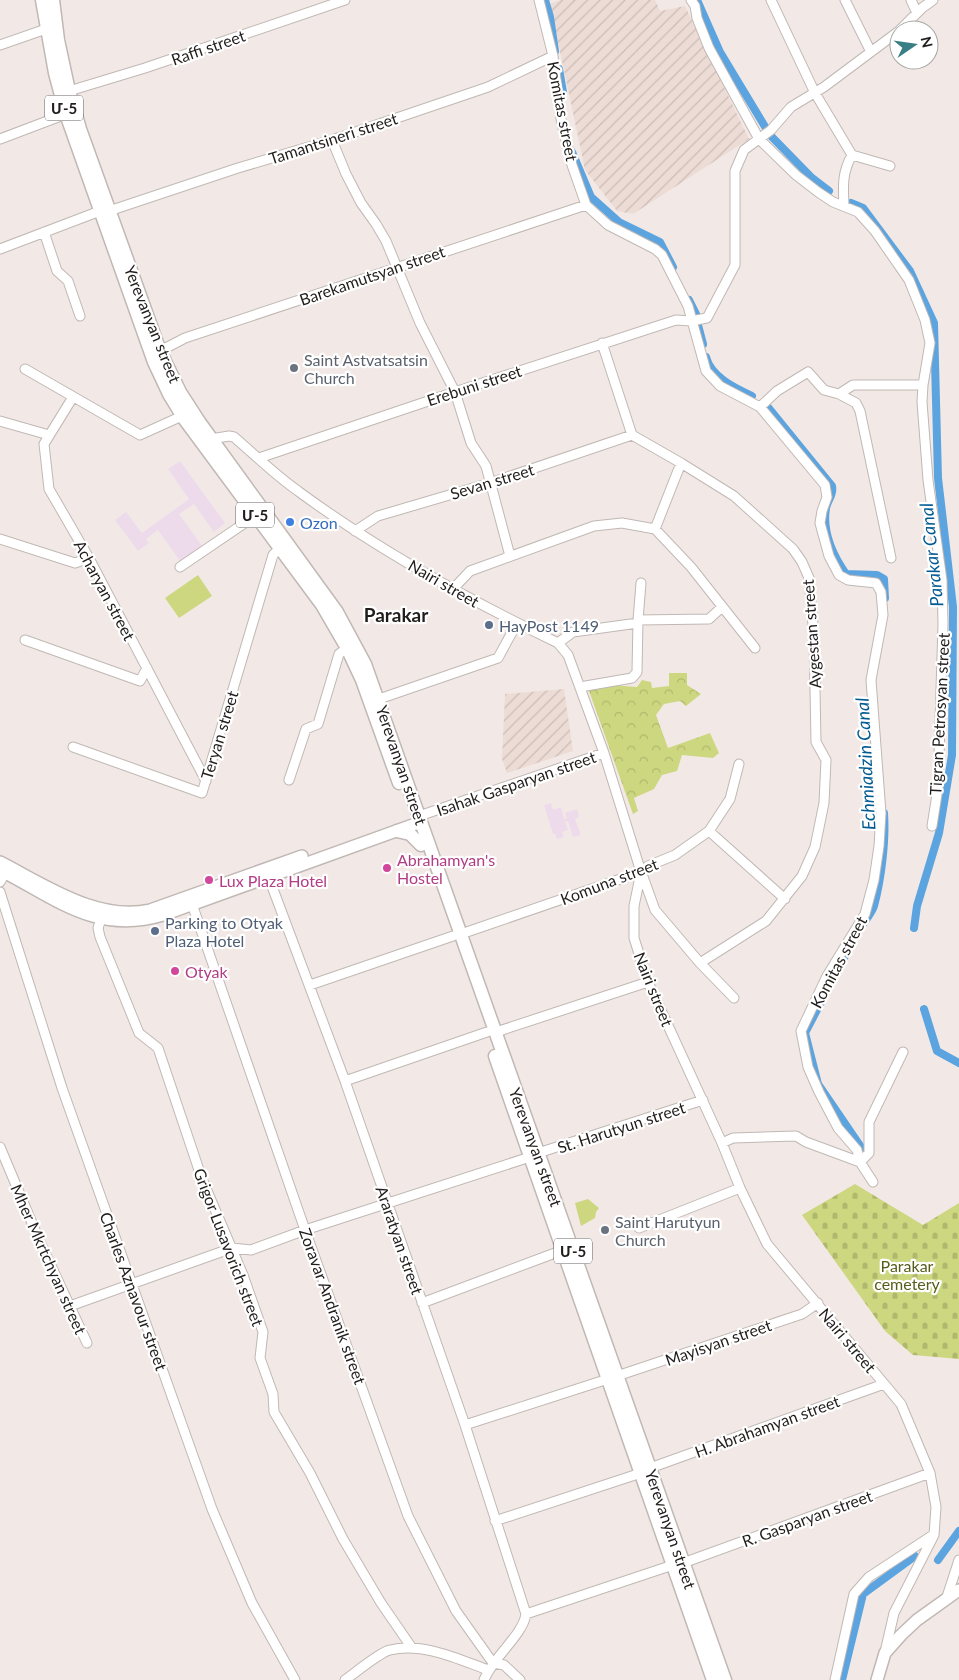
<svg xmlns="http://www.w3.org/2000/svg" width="959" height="1680" font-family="Lato,'Noto Sans Armenian',sans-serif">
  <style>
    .industrial { fill: url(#industrial-furrows) }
    .education { fill: #eddbec }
    .green { fill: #cdd77f }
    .cemetery { fill: url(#cemetery-stones) }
    .park { fill: url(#park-crowns) }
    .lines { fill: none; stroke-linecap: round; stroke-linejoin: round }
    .canal { stroke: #5ca4e0; stroke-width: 8 }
    .minor-casing { stroke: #c0b8b4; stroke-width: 11 }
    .major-casing { stroke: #c0b8b4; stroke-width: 14 }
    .highway-casing { stroke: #c0b8b4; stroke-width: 15 }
    .minor { stroke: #fff; stroke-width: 9 }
    .major { stroke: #fff; stroke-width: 11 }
    .highway { stroke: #fff; stroke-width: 12 }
    .worship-dot { fill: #6b7280; stroke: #fff; stroke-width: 2 }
    .shop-dot { fill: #3f7fe0; stroke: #fff; stroke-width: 2 }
    .service-dot { fill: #5c6f8a; stroke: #fff; stroke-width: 2 }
    .hotel-dot { fill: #d1479c; stroke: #fff; stroke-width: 2 }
    .labels { text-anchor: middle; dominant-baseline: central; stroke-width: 4.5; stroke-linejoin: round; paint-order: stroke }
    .shield { fill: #fff; stroke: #646160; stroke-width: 1 }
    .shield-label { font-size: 15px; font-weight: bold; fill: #211d1c }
    .street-label { font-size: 16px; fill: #211d1c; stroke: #fff }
    .worship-label { font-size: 16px; fill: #5b616d; stroke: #fff; text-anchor: start }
    .shop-label { font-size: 16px; fill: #366cbe; stroke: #fff; text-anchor: start }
    .service-label { font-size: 16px; fill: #4e5e75; stroke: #fff; text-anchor: start }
    .hotel-label { font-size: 16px; fill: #b23c85; stroke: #fff; text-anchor: start }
    .park-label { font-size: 16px; fill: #585d1c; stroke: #fff }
    .water-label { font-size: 18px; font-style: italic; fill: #025b93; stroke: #fff }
    .quarter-label { font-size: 19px; font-weight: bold; fill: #211d1c; stroke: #fff }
  </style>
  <defs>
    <pattern id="industrial-furrows" width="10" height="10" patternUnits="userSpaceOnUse" patternTransform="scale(1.25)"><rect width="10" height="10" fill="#eddcd5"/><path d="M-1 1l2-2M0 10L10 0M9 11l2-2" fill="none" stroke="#cbbcb6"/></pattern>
    <pattern id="cemetery-stones" width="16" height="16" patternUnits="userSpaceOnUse" patternTransform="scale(1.25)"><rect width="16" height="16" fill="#cdd77f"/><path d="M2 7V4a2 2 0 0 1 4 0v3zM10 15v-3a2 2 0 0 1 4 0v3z" fill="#b0b86d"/></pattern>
    <pattern id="park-crowns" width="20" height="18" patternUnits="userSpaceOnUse" patternTransform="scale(1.25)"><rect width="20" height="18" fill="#cdd77f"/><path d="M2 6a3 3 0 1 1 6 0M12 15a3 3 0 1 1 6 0" fill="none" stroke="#b0b86d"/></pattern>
  </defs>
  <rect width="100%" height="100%" fill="#f2e9e6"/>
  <path class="industrial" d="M 560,0 L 655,0 L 660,11 L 685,6 L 749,139 L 633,214 L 617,211 L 585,170 L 550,4 Z
    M 564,689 L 573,751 L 507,773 L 502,759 L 505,694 Z"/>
  <path class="education" d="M 180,461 L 225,523 L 214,532 L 194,504 L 179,514 L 202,546 L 180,561 L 158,530 L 146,539 L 149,543 L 138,551 L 115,520 L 126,512 L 142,533 L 189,499 L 168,469 Z
    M 551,803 L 553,810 L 561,807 L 564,819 L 567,818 L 565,813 L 577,809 L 579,817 L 575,819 L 581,835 L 573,837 L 568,821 L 565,822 L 568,830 L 562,832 L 564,837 L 557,839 L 555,834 L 553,834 L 544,805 Z"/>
  <path class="green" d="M 198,575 L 212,596 L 179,618 L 165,598 Z
    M 588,1199 L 599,1208 L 596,1212 L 595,1218 L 581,1226 L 575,1203 Z"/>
  <path class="cemetery" d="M 855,1184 L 923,1225 L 959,1203 L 959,1359 L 913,1355 L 885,1331 L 802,1215 Z"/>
  <path class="park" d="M 669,673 L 687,673 L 687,685 L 701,694 L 686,706 L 680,701 L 664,704 L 656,715 L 668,748 L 710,733 L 719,753 L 713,758 L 682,755 L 677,771 L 662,775 L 654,789 L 634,798 L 638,811 L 633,814 L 589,691 L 610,685 L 637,687 L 642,680 L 651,682 L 652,688 L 669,686 Z"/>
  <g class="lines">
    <path class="canal" d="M 545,0 L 550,17 L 555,51
      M 697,0 L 720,52 L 767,130
      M 559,69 L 563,92
      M 771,136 L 812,178 L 829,191
      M 572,152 L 591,197 L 619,222 L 660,242 L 673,267
      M 851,203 L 863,208 L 910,271 L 934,323 L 938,478 L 953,607 L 952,755 L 939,833 L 917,906 L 914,928
      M 689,300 L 696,314
      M 698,325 L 703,344
      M 706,357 C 711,377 735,388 752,396
      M 767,406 L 832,486 C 834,495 828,499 826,508 C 822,532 832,554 846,574 L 877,575 L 884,579 L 885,598
      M 864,923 C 867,918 872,912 874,906 C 881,880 886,841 884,813
      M 847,952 L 805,1033 L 818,1084 L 863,1150
      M 924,1009 L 937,1051 L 959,1063
      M 938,1560 L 959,1531
      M 842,1680 L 863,1594 L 915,1556"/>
    <g class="minor-casing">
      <path id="minor" d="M 539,0 L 553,56 L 561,119 L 572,165 L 586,205 L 608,225 L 655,249 L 662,255 L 688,306 L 706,371 L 720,386 L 760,407 L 825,485 L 827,497 L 822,511 L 820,523 L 829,556 L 839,575 L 848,580 L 876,583 L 881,592 L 883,615 L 871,680 L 881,813 L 879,846 L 874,880 L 865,914 L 827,976 L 801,1031 L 808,1067 L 819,1092 L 838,1128 L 857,1150 L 860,1162 L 873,1182
        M 691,0 L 695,6 L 697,18 L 709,48 L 759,139 L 796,175 L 818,192 L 833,202 L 858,212 L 875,231 L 909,280 L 925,320 L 930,343 L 923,385 L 922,402 L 928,480 L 942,580 L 943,624 L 938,788 L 932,826
        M 771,0 L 815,93 L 852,155 L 890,166
        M 845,0 L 871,52
        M 911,0 L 917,13
        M 900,30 L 922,8 L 933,0
        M 0,45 L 46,29
        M 69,91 L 145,68 L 345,0
        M 0,139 L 66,114
        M 332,140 L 346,174 L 361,203 L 376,224 L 386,241 L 420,323 L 455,392 L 471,443 L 486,466 L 510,556
        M 844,206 C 843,187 842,172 852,155
        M 109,211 L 238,168 L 332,140 L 488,87 L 553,56
        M 44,232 L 57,271 L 68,281 L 80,316
        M 0,249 L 100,211
        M 602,343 L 632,435 L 681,463 L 734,496 L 793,549 L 802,562 L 809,578 L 814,637 L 816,742 L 826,760 L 824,803 L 815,847 L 802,876 L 766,921 L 700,963
        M 160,351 L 185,338 L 586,205
        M 25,369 L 140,435 L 182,416
        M 839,394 L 856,403 L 860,411 L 891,558
        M 73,397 L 44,444 L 49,489 L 89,558 L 206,781
        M 760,407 L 777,391 L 808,372 L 824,390 L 839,394 L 853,385 L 923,385
        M 0,421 L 49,435
        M 211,439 L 229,436 L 234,437 C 255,455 275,475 298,491 C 378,550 465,598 554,641 L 558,643 L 568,655 L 604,753 L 641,872 L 634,906 L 634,938 L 648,982 L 722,1143 L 740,1188 L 767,1244 L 901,1404 L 930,1473 L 936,1507 L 934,1535 L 894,1613 L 885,1652
        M 259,458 L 455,392 L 676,320 L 691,321 L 707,318 L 735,265 L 735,171 L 744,150 L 771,130 L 791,107 L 824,87 L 899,31
        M 655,529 L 681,463
        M 355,531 L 378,516 L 490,483 L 632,435
        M 0,539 L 75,563 L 89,558
        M 180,567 L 255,516
        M 452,590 L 470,571 L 594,526 L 622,523 L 655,529 L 691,567 L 755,648
        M 638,620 L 641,583
        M 25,640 L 140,681 L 147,668
        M 558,643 L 573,632 L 638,623
        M 580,687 L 632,678 L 637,672 L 638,620 L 709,619 L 722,607
        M 379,699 L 498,658 L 517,623
        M 73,747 L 202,793 L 273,555 L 279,549
        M 289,780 L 306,729 L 318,724 L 339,654 L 347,648
        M 419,816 L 604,753
        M 709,831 L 785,899
        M 267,873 L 345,1081 L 465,1425 L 526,1614 C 523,1635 493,1657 484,1680
        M 642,874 L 655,910 L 700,963 L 734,998
        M 0,882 L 5,873
        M 0,892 L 62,1088 L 212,1509 L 252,1603 L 295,1680
        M 192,904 L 305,1230 L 408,1516 L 456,1611 L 493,1663 L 504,1665 L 520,1680
        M 101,919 L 98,928 L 100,937 L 139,1033 L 158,1048 L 202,1179 L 243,1275 L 263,1332 L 260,1358 L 273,1394 L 274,1412 L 310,1473 L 343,1539 L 381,1603 L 412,1648
        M 461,934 L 641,872 L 648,866 L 675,855 L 709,831 L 730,799 L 739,764
        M 310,985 L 453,936
        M 496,1032 L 648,982
        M 345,1081 L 487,1032
        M 722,1143 L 733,1138 L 796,1136 L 806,1142 L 860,1162 L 869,1153 L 869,1122 L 903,1052
        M 0,1147 L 40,1242 L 87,1343
        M 538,1153 L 703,1100
        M 639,1228 L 740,1188
        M 422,1303 L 563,1250
        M 70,1306 L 232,1248 L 251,1250 L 305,1230 L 530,1157
        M 617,1376 L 802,1314 L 818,1303
        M 465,1425 L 608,1379
        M 650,1468 L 884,1384
        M 495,1521 L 641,1473
        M 683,1563 L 930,1473
        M 946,1600 L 959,1560
        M 526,1614 L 673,1565
        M 345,1680 C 355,1673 380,1652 390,1650 C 423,1642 458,1659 488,1670
        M 835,1680 L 854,1594 L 869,1577 L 933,1535"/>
    </g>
    <g class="major-casing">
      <path id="major" d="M 0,862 C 45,885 98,922 150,910 L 302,856
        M 0,870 C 57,899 96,935 163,915 L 421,822
        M 877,1680 L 885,1653 L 901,1635 L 917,1620 L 959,1590"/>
    </g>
    <g class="highway-casing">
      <path id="highway" d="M 42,0 L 55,73 L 66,114 L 154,362 L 169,394 L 185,420 L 322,605 L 347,648 L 362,680 L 399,783
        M 53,0 L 58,40 L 69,91 L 80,129 L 160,351 L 180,392 L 200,423 L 337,612 L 365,664 L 725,1680
        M 397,831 L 410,834 L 421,845
        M 495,1056 L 713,1680"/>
    </g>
    <use href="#minor" class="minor"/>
    <use href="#major" class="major"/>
    <use href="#highway" class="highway"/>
  </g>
  <g class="worship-dot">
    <circle cx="294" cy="368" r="5"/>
    <circle cx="605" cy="1230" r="5"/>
  </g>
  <circle class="shop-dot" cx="290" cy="522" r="5"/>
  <g class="service-dot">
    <circle cx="489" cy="625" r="5"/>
    <circle cx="155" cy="931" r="5"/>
  </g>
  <g class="hotel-dot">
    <circle cx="387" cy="868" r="5"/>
    <circle cx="209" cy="880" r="5"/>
    <circle cx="175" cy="971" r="5"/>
  </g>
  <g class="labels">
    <g class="shield">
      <rect x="45" y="95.5" width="38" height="25" rx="4"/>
      <rect x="236" y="502.5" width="38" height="25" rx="4"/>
      <rect x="554" y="1238.5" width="38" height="25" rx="4"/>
    </g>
    <g class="shield-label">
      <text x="64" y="108">Մ-5</text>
      <text x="255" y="515">Մ-5</text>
      <text x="573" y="1251">Մ-5</text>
    </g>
    <g class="street-label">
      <text transform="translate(208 47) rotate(-19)">Raffi street</text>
      <text transform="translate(563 111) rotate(79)">Komitas street</text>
      <text transform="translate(333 138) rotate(-18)">Tamantsineri street</text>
      <text transform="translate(372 275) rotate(-19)">Barekamutsyan street</text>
      <text transform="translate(153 324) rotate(68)">Yerevanyan street</text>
      <text transform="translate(474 385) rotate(-18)">Erebuni street</text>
      <text transform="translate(492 481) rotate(-17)">Sevan street</text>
      <text transform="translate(444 583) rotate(30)">Nairi street</text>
      <text transform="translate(105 590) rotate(62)">Acharyan street</text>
      <text transform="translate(811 634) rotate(-94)">Aygestan street</text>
      <text transform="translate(939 714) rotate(-87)">Tigran Petrosyan street</text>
      <text transform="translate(219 735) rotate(-73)">Teryan street</text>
      <text transform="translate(402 765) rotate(71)">Yerevanyan street</text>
      <text transform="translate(516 783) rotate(-19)">Isahak Gasparyan street</text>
      <text transform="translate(609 881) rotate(-21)">Komuna street</text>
      <text transform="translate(838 962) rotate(-62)">Komitas street</text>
      <text transform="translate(654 989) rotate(68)">Nairi street</text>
      <text transform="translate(621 1127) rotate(-18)">St. Harutyun street</text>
      <text transform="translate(536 1147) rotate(70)">Yerevanyan street</text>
      <text transform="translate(400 1240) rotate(71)">Araratyan street</text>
      <text transform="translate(229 1247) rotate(69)">Grigor Lusavorich street</text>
      <text transform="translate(49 1259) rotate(66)">Mher Mkrtchyan street</text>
      <text transform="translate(134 1291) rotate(70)">Charles Aznavour street</text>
      <text transform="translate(333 1306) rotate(70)">Zoravar Andranik street</text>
      <text transform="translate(848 1340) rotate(50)">Nairi street</text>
      <text transform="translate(718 1342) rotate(-19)">Mayisyan street</text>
      <text transform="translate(767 1426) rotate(-20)">H. Abrahamyan street</text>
      <text transform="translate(807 1518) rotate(-20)">R. Gasparyan street</text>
      <text transform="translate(671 1529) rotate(71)">Yerevanyan street</text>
    </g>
    <g class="worship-label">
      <text x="304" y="359">Saint Astvatsatsin<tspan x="304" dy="18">Church</tspan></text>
      <text x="615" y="1221">Saint Harutyun<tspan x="615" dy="18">Church</tspan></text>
    </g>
    <g class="shop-label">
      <text x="300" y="522">Ozon</text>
    </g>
    <g class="service-label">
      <text x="499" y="625">HayPost 1149</text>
      <text x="165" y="922">Parking to Otyak<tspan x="165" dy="18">Plaza Hotel</tspan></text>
    </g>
    <g class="hotel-label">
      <text x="397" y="859">Abrahamyan's<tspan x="397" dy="18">Hostel</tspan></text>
      <text x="219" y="880">Lux Plaza Hotel</text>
      <text x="185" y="971">Otyak</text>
    </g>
    <g class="park-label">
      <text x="907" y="1265">Parakar<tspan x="907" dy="18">cemetery</tspan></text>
    </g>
    <g class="water-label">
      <text transform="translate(931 555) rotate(-96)">Parakar Canal</text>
      <text transform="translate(865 764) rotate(-93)">Echmiadzin Canal</text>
    </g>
    <g class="quarter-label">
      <text x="396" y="614">Parakar</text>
    </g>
  </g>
  <g transform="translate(914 45) rotate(77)"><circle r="24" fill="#ffffff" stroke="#a6a5a4"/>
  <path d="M0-4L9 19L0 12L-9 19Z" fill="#377f85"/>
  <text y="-8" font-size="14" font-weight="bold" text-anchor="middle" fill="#211d1c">N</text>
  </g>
</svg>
